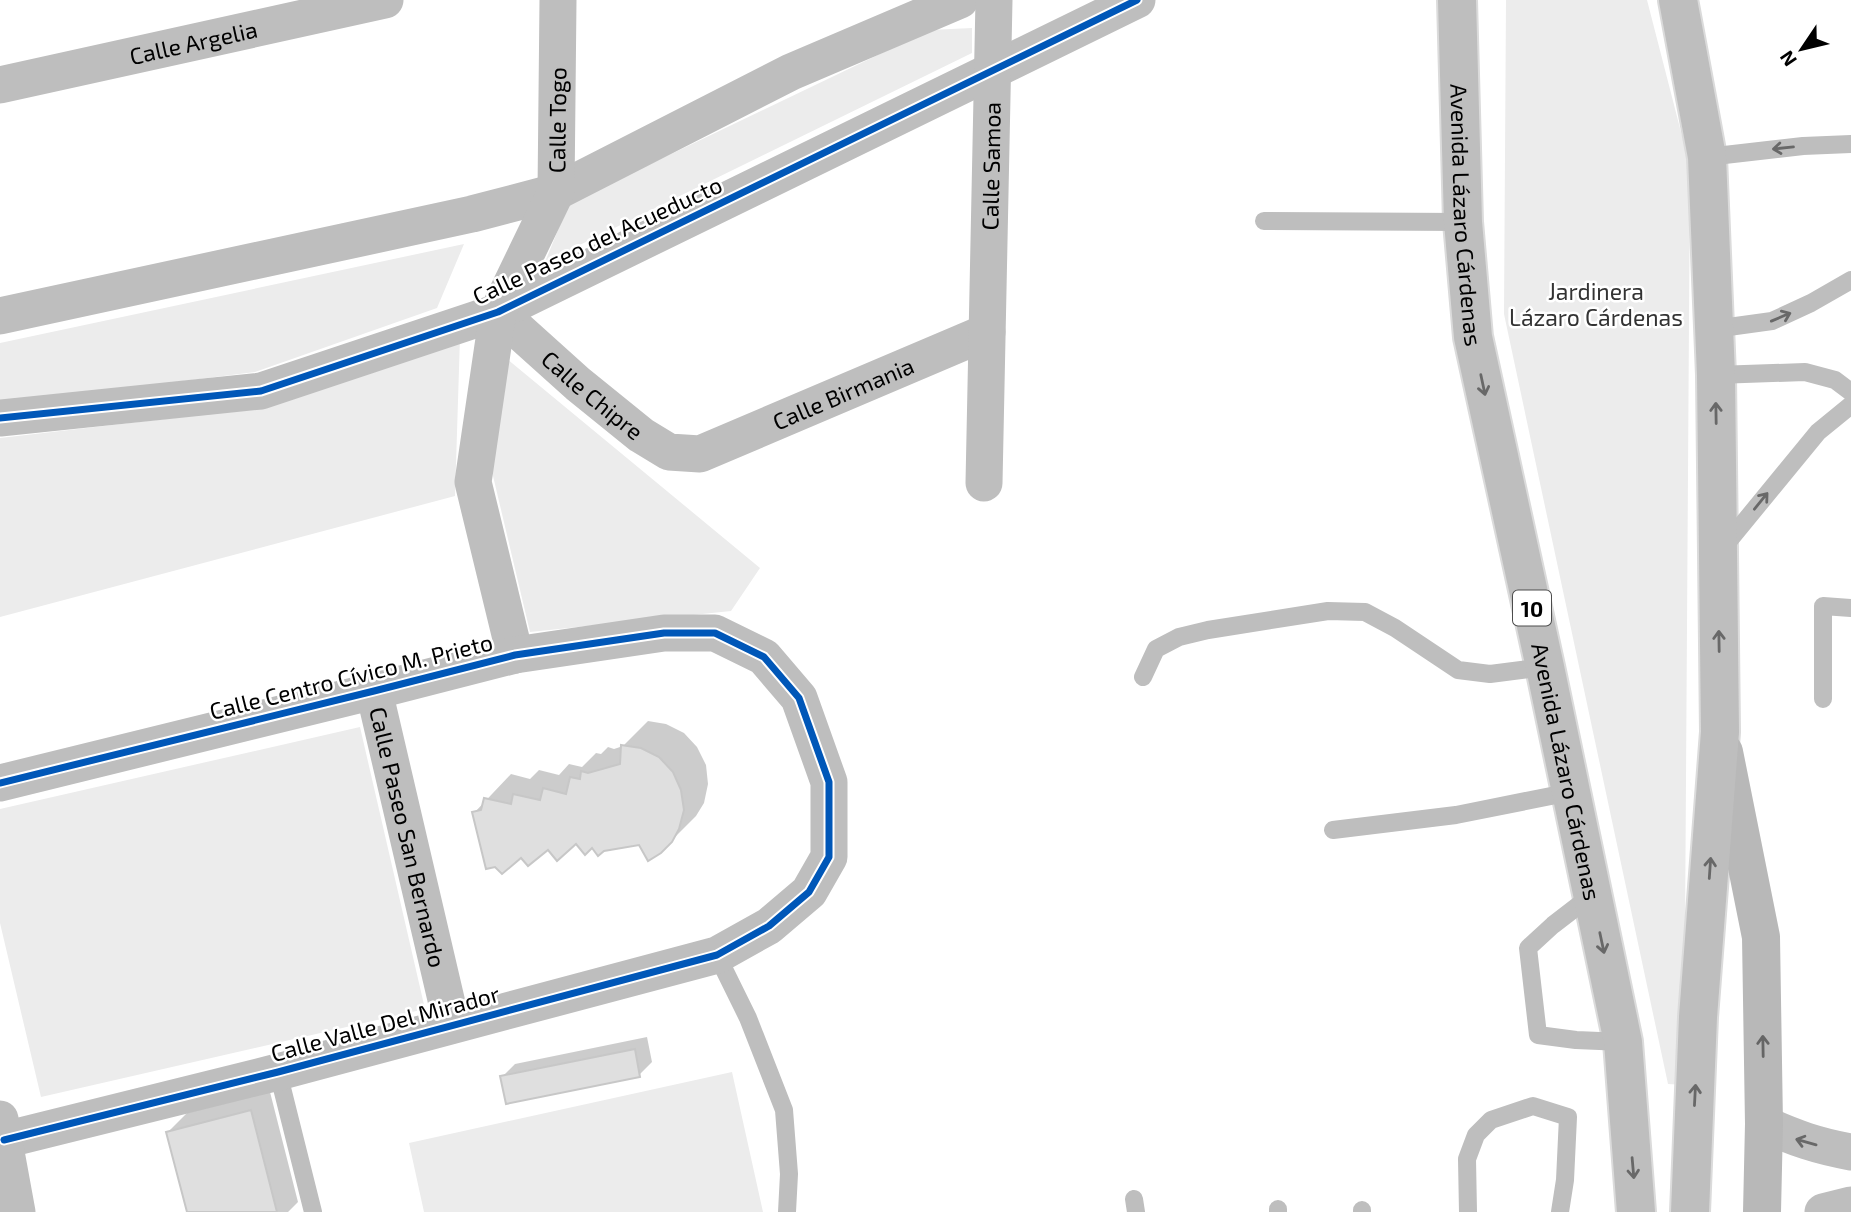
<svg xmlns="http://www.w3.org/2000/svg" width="1851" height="1212" font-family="'Exo 2',sans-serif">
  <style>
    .green { fill: #ececec }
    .shadow { fill: #0003 }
    .building { fill: #dfdfdf; stroke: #c7c7c7; stroke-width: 2 }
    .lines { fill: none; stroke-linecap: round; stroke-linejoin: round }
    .highway-casing { stroke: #dbdbdb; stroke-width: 42 }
    .lane { stroke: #bebebe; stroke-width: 18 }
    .street { stroke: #bebebe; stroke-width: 37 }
    .secondary { stroke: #b8b8b8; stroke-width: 38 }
    .highway { stroke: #bebebe; stroke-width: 38 }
    .cycleway-casing { stroke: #fff; stroke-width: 11 }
    .cycleway { stroke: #0057b8; stroke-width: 7 }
    .oneway { stroke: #686868 }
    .oneway2 { stroke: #656565 }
    .labels { text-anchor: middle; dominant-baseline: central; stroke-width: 5; stroke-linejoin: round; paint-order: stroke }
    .shield { fill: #fff; stroke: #4c4c4c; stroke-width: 2 }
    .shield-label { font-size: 21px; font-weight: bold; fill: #000 }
    .street-label { font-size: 23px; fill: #000; stroke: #fff }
    .park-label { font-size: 23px; fill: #333; stroke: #fff }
  </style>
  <rect width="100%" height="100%" fill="#fff"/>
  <path class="green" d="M 1506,0 L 1647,0 L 1690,167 L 1684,1085 L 1668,1084 L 1504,314 Z
    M 972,28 L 972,53 L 545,262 L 569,203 L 930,30 Z
    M 464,244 L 437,308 L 255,372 L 0,404 L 0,343 Z
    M 460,337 L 455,496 L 0,617 L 0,438 L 208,414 Z
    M 506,358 L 760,568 L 731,611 L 530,632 L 489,459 Z
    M 360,727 L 425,1009 L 41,1097 L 0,923 L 0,809 Z
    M 732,1072 L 763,1212 L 424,1212 L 409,1143 Z"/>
  <path class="shadow" d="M 648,721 L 666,724 L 684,733 L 697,747 L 706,765 L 708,784 L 704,803 L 696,816 L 660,852 L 640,843 L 592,846 L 577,842 L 548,848 L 474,813 L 511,774 L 530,779 L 539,770 L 559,775 L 569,764 L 582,767 L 596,753 L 601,754 L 608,747 L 614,749 L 623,746 Z
    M 647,1037 L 652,1062 L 639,1075 L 502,1077 L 515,1064 Z
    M 270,1092 L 298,1202 L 288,1212 L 189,1212 L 168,1132 L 187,1113 Z"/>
  <path class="building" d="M 621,745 L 641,748 L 659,757 L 673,772 L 681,790 L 684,810 L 679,829 L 672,842 L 661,853 L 648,861 L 639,845 L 604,851 L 598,856 L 592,848 L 585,855 L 576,844 L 557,861 L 548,850 L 528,866 L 521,858 L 502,874 L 495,867 L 486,869 L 472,812 L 481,810 L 484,798 L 511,804 L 513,794 L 540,800 L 543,788 L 566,794 L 570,777 L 580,779 L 581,771 L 588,773 L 620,764 Z
    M 635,1049 L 640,1077 L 506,1104 L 500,1076 Z
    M 251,1110 L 277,1212 L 187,1212 L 166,1132 Z"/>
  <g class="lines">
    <g class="highway-casing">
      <g id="highway">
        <path id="s6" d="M 1457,0 L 1463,222 L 1473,337 L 1545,667 L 1623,1042 L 1636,1212"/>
        <path d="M 1678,0 L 1707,157 L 1716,375 L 1720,732 L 1698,1017 L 1690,1212"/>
      </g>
    </g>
    <path class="lane" d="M 1707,157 L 1803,146 L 1851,144
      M 1264,221 L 1463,222
      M 1714,329 L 1772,321 L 1811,303 L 1851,280
      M 1716,375 L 1805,372 L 1835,380 L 1851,392
      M 1722,549 L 1818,432 L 1851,405
      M 1143,677 L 1156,649 L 1179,637 L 1208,630 L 1328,611 L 1365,612 L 1395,628 L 1458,670 L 1490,674 L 1545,667
      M 1823,699 L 1823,606 L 1851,608
      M 1333,830 L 1456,815 L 1571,792
      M 1592,895 L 1553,925 L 1528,948 L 1538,1035 L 1576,1040 L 1623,1042
      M 717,955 L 748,1018 L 784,1110 L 789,1174 L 787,1212
      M 278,1072 L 313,1212
      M 1134,1199 L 1136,1212
      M 1278,1209 L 1278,1212
      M 1362,1210 L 1362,1212
      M 1468,1212 L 1467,1159 L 1476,1135 L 1491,1120 L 1533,1106 L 1568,1117 L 1565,1180 L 1560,1212"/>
    <g class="street">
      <path id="s1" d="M 0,85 L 385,0"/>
      <path id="s2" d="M 498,312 L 578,384 L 641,435 L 669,452 L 700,454 L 987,332"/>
      <path d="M 0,316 L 472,214 L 556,192 L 791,72 L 960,0"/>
      <path d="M 0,418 L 261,391 L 498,312 L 1137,0"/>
      <path id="s3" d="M 984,483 L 994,0"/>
      <path id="s4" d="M 515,655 L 473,482 L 498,312 L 556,192 L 558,0"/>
      <path id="s5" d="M 374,691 L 452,1025"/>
      <path d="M 0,783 L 374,691 L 515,655 L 664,633 L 715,633 L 764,657 L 799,698 L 829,782 L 829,857 L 809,892 L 769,926 L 717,955 L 278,1072 L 4,1140"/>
      <path d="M 0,1119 L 17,1212"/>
      <path d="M 1764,1124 C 1794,1138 1818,1146 1851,1152"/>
      <path d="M 1823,1212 L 1851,1205"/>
    </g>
    <path class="secondary" d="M 1724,752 L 1761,937 L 1764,1124 L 1762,1212"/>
    <use href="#highway" class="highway"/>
    <g class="cycleway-casing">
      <path id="cycleway" d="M 0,418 L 261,391 L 498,312 L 1137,0
        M 0,783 L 374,691 L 515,655 L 664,633 L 715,633 L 764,657 L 799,698 L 829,782 L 829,857 L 809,892 L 769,926 L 717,955 L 278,1072 L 4,1140"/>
    </g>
    <use href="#cycleway" class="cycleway"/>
  </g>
  <defs><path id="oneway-shaft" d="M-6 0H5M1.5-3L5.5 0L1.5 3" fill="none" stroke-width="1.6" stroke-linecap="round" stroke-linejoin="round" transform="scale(1.75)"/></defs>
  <g class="oneway">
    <use href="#oneway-shaft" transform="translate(1783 148) rotate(174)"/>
    <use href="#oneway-shaft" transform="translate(1781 317) rotate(-23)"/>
    <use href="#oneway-shaft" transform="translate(1483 385) rotate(78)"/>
    <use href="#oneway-shaft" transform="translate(1716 413) rotate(-91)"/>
    <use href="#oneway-shaft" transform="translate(1761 501) rotate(-51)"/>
    <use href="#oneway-shaft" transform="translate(1719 641) rotate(-91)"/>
    <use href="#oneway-shaft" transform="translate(1710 868) rotate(-86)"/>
    <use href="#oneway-shaft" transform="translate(1602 943) rotate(78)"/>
    <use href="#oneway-shaft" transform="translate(1695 1095) rotate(-87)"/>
    <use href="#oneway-shaft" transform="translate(1806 1142) rotate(-164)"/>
    <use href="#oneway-shaft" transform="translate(1633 1168) rotate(85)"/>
  </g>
  <use class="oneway2" href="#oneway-shaft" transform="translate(1763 1046) rotate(-91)"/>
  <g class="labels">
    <rect class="shield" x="1513" y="590.5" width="38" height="35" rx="5"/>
    <g class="shield-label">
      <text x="1532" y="608">10</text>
    </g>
    <g class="street-label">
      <text stroke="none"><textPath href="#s1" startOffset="198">Calle Argelia</textPath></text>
      <text stroke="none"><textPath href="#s4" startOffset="555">Calle Togo</textPath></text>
      <text stroke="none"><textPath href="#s3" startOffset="317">Calle Samoa</textPath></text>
      <text stroke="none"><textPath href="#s6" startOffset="215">Avenida Lázaro Cárdenas</textPath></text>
      <text transform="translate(597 240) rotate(-25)">Calle Paseo del Acueducto</text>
      <text stroke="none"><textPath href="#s2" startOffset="126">Calle Chipre</textPath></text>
      <text stroke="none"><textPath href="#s2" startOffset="408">Calle Birmania</textPath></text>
      <text transform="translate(351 676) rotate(-14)">Calle Centro Cívico M. Prieto</text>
      <text stroke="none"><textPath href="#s6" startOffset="782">Avenida Lázaro Cárdenas</textPath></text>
      <text stroke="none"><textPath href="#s5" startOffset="150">Calle Paseo San Bernardo</textPath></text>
      <text transform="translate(385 1023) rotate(-15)">Calle Valle Del Mirador</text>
    </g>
    <g class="park-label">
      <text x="1596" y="291">Jardinera<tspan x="1596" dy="26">Lázaro Cárdenas</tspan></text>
    </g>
  </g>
  <g transform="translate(1802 49) rotate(235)" stroke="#ffffff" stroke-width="5" paint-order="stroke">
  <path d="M0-5L12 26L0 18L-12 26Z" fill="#000000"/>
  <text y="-10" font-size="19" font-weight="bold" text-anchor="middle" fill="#000000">N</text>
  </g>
</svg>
